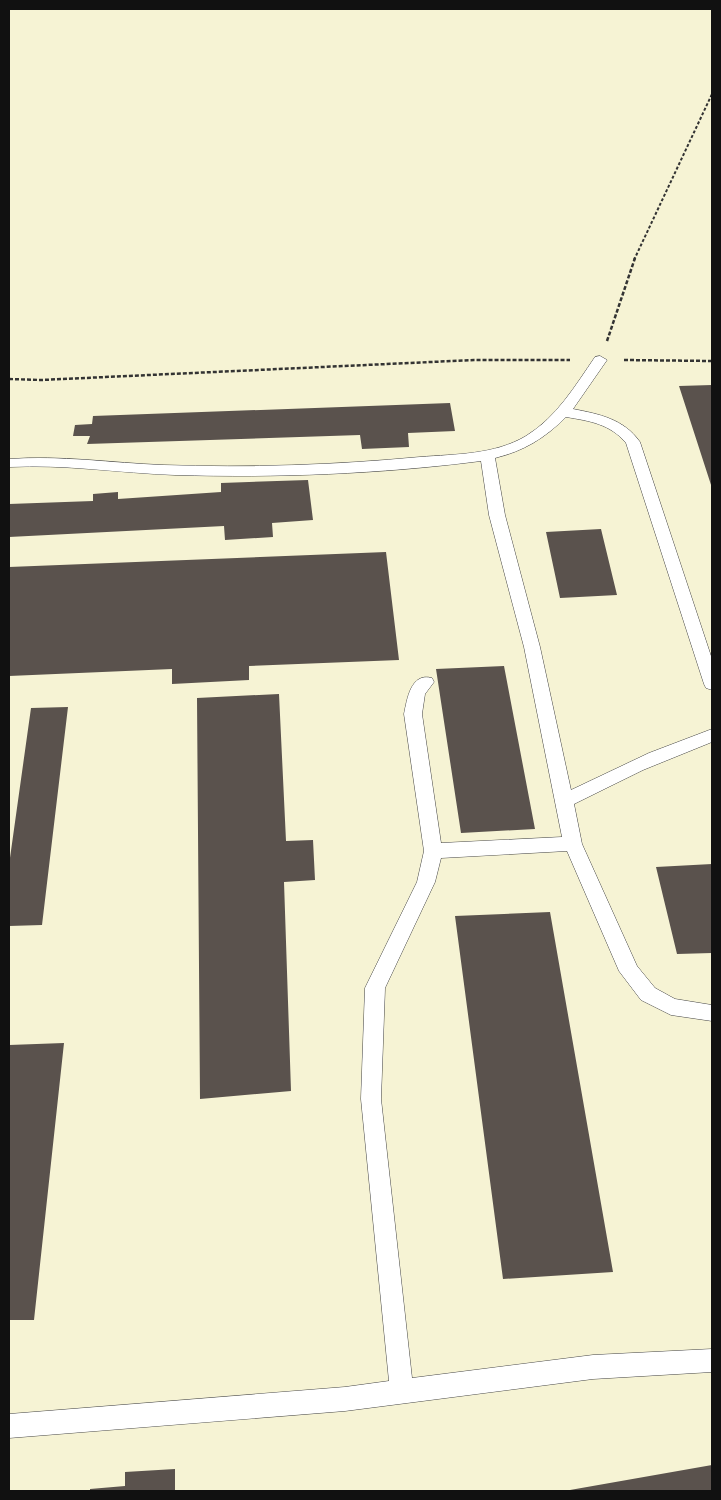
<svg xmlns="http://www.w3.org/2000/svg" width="721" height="1500" font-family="'PT Serif',serif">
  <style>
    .farmland { fill: #f6f3d4 }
    .building { fill: #5a524d }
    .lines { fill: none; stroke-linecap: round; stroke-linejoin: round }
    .service-casing { stroke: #444; stroke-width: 1 }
    .path-far1 { stroke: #333; stroke-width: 2; stroke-dasharray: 3 2; stroke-linecap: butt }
    .path { stroke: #333; stroke-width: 2.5; stroke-dasharray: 4 2; stroke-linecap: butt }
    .service { fill: #fff; fill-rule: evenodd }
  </style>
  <rect width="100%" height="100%" fill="#fffdf5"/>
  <path class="farmland" d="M 9,9 L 712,9 L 712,1491 L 9,1491 Z"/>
  <path class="building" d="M 712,385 L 712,488 L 679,386 Z
    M 450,403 L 455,431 L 408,433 L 409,447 L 362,449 L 360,435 L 87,444 L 90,436 L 73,436 L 75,425 L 92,424 L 93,416 Z
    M 308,480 L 313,520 L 272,523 L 273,537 L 225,540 L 224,526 L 9,537 L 9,504 L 93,501 L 93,494 L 118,492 L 118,499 L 221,492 L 221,483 Z
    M 601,529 L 617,595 L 560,598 L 546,532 Z
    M 386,552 L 399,660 L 249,666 L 249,680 L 172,684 L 172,669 L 9,676 L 9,567 Z
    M 504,666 L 535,829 L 461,833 L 436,669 Z
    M 279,694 L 286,841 L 313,840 L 315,880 L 284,882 L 291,1091 L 200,1099 L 197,698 Z
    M 68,707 L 42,925 L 9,926 L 9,865 L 31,708 Z
    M 712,864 L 712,953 L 677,954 L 656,867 Z
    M 550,912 L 613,1272 L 503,1279 L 455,916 Z
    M 64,1043 L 34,1320 L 9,1320 L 9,1045 Z
    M 712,1465 L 712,1491 L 570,1491 L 570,1490 Z
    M 175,1469 L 175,1491 L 90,1491 L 90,1489 L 125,1486 L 125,1472 Z"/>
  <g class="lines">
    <g class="service-casing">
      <path id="service" d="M 600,356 L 607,360 L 573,409 C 599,414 624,419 640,442 L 712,659 L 712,690 L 706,688 L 704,684 L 626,443 C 610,424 590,421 566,417 C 545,438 524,451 495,458 L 505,515 L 540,647 L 571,790 L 649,753 L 712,729 L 712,742 L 643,770 L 574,804 L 582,844 L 637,966 L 655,988 L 675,999 L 712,1005 L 712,1021 L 671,1015 L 641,1000 L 619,971 L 567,851 L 441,858 L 435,882 L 385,988 L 381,1099 L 412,1378 L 593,1355 L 712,1349 L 712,1372 L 593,1379 L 345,1411 L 9,1438 L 9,1414 L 345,1387 L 389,1381 L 361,1099 L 365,988 L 417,882 L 424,851 L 404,714 C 407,699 411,672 432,678 L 434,682 L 425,694 L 422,714 L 441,843 L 562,837 L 524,647 L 489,515 L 481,461 C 380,474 277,478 175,475 C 120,473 64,464 9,467 L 9,459 C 60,455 112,463 163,465 C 249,468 335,465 420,457 C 456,454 494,455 526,436 C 557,417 575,386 595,357 Z"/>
    </g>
    <path class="path-far1" d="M 634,260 L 712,94"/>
    <path class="path" d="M 607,341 L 635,258
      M 624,360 L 712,361
      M 9,379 L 41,380 L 474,360 L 570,360"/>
    <use href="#service" class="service"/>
  </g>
  <rect width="721" height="1500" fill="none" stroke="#111111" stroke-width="20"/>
</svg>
